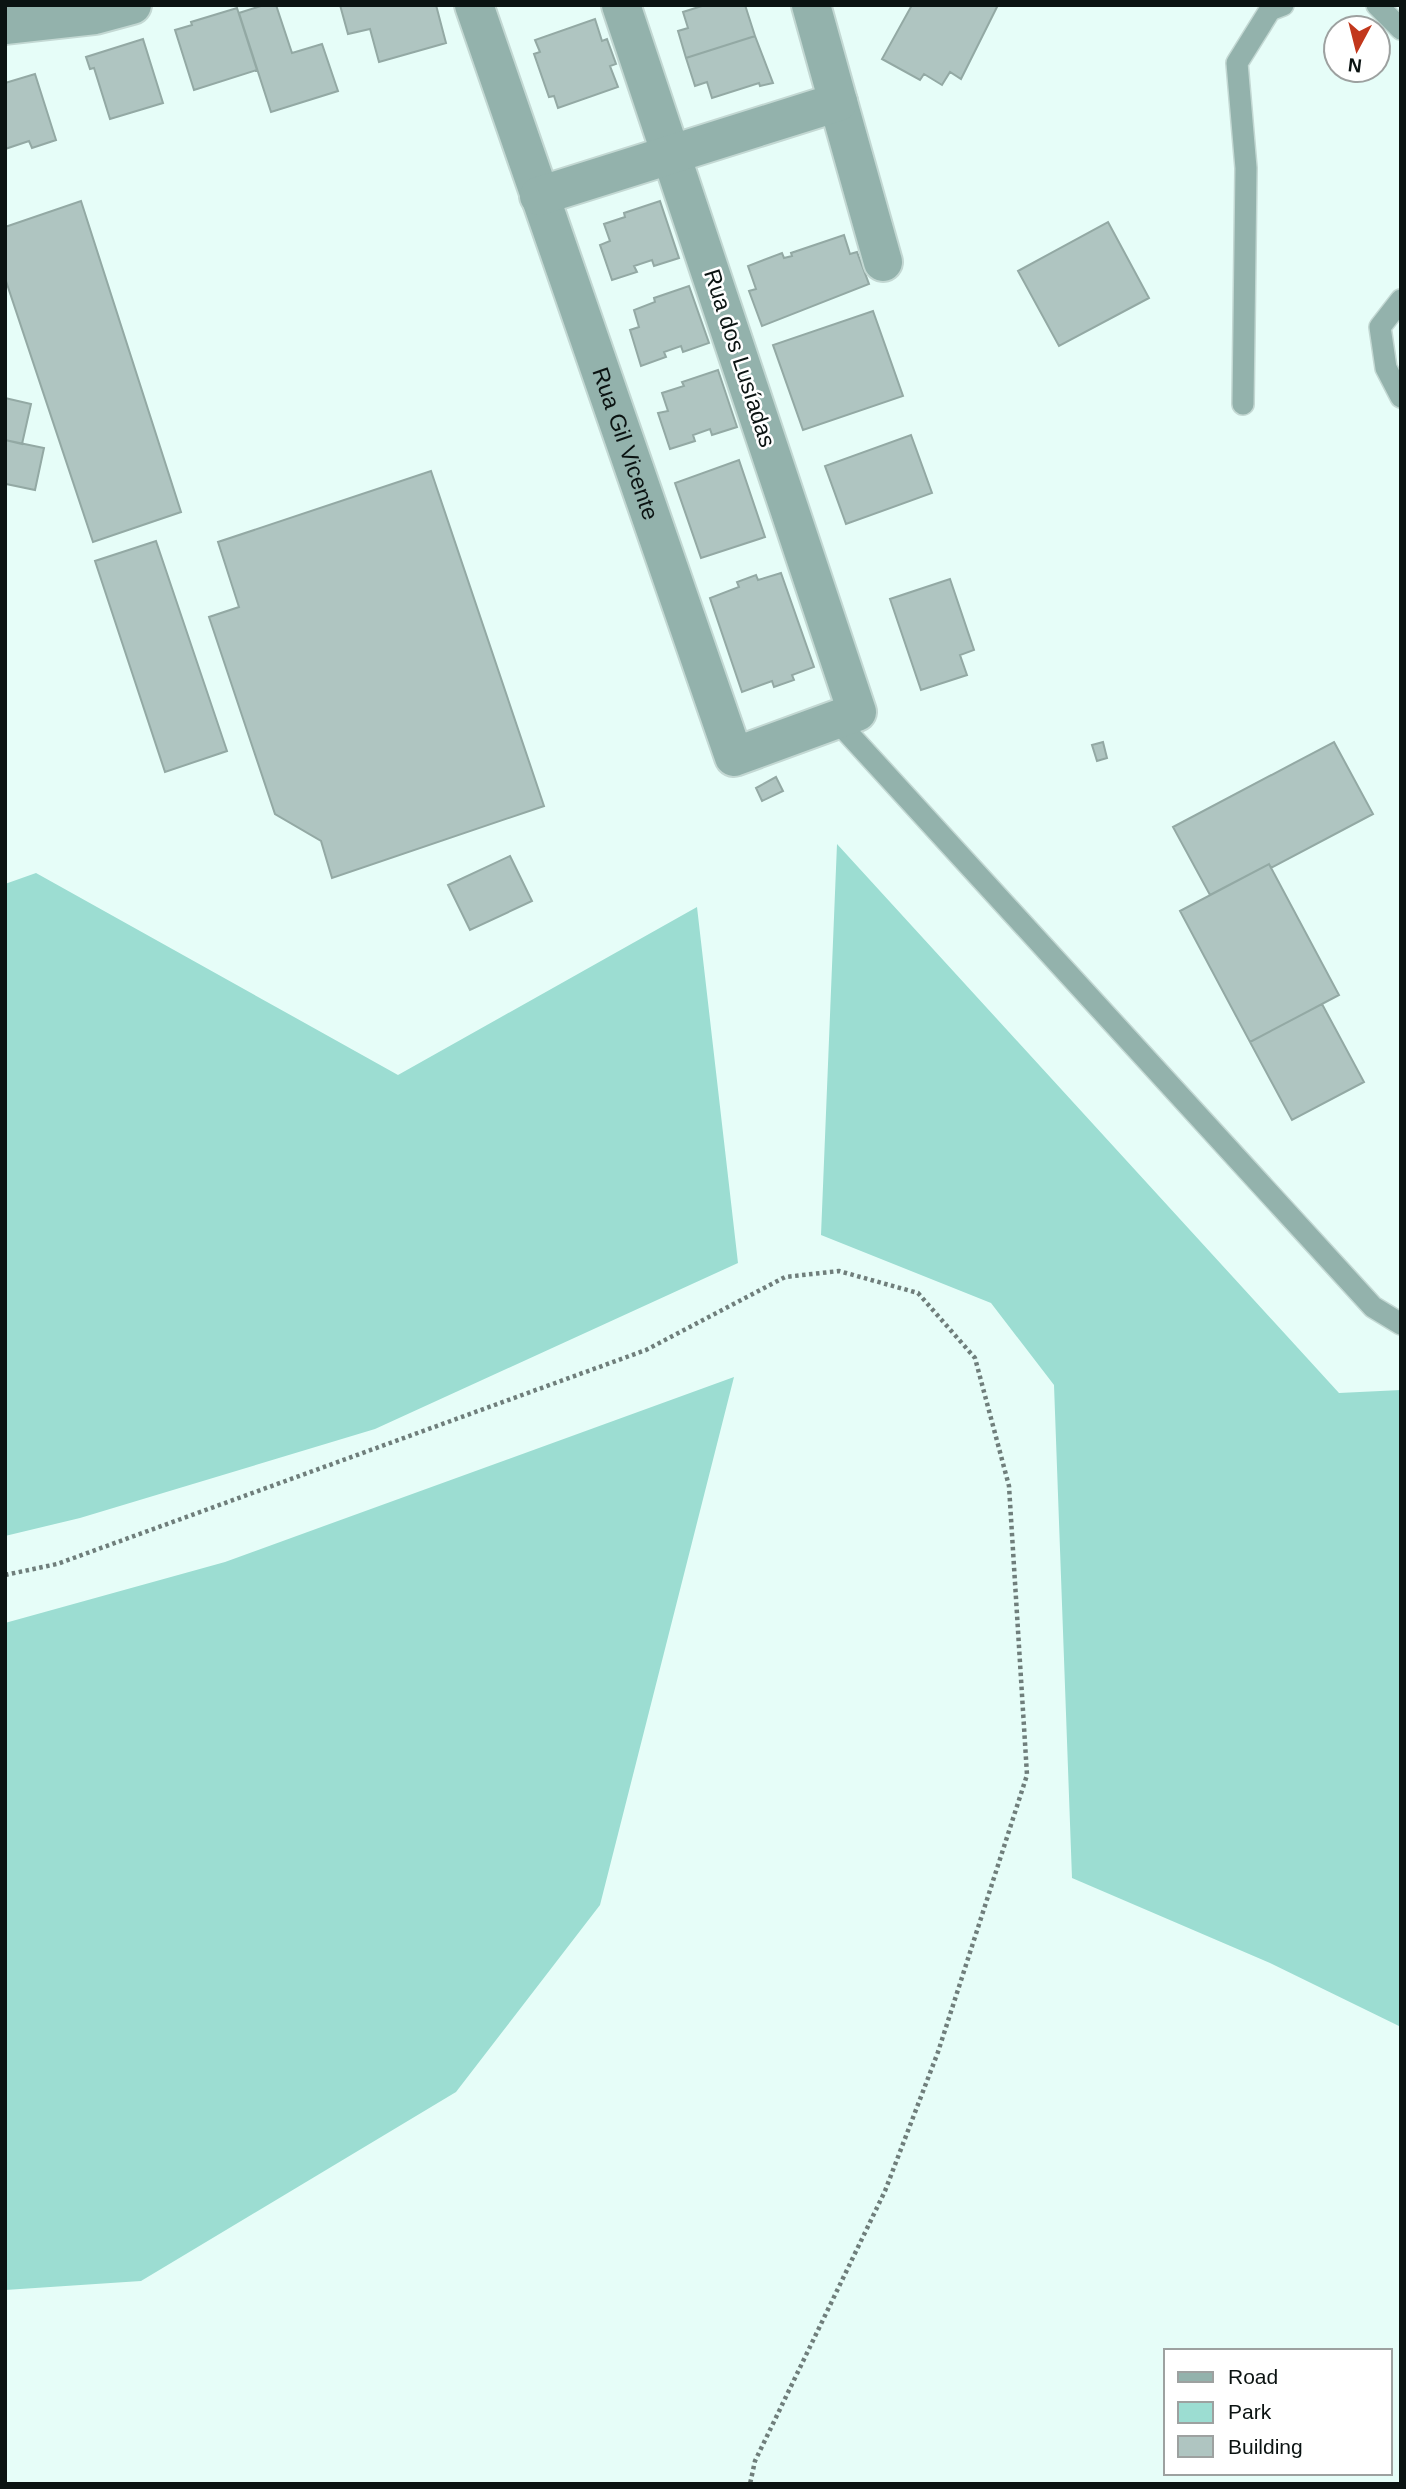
<svg xmlns="http://www.w3.org/2000/svg" width="1406" height="2489" font-family="Helvetica,sans-serif">
  <style>
    .green { fill: #9cddd2 }
    .building { fill: #afc5c1; stroke: #93a9a4; stroke-width: 2 }
    .lines { fill: none; stroke-linecap: round; stroke-linejoin: round }
    .service-casing { stroke: #c3d8d3; stroke-width: 24 }
    .minor-casing { stroke: #c3d8d3; stroke-width: 42 }
    .path { stroke: #6f7e7b; stroke-width: 4.5; stroke-dasharray: 3.5 3.5; stroke-linecap: butt }
    .service { stroke: #93b2ac; stroke-width: 21 }
    .minor { stroke: #93b2ac; stroke-width: 38 }
    .labels { text-anchor: middle; dominant-baseline: central; stroke-width: 5; stroke-linejoin: round; paint-order: stroke }
    .street-label { font-size: 23px; fill: #0b1312; stroke: #fff }
  </style>
  <rect width="100%" height="100%" fill="#e6fdf8"/>
  <path class="green" d="M 837,844 L 1339,1393 L 1401,1390 L 1401,2027 L 1270,1963 L 1072,1878 L 1054,1385 L 991,1303 L 821,1235 Z
    M 36,873 L 398,1075 L 697,907 L 738,1263 L 375,1429 L 80,1518 L 5,1536 L 5,884 Z
    M 734,1377 L 600,1905 L 456,2092 L 141,2281 L 5,2290 L 5,1623 L 225,1562 Z"/>
  <path class="building" d="M 264,5 L 276,5 L 292,53 L 322,44 L 338,91 L 271,112 L 239,13 Z
    M 340,5 L 436,5 L 446,43 L 379,62 L 370,29 L 348,34 Z
    M 705,5 L 745,5 L 755,36 L 686,58 L 678,31 L 688,28 L 683,12 Z
    M 912,5 L 998,5 L 961,79 L 950,72 L 942,85 L 924,74 L 920,80 L 882,59 Z
    M 237,8 L 257,70 L 194,90 L 175,30 L 192,25 L 191,22 Z
    M 595,19 L 602,41 L 607,39 L 616,64 L 610,66 L 618,87 L 558,108 L 554,96 L 549,97 L 534,54 L 540,52 L 535,40 Z
    M 755,36 L 773,83 L 760,86 L 759,83 L 712,98 L 707,82 L 695,86 L 686,58 Z
    M 143,39 L 163,103 L 110,119 L 94,68 L 90,69 L 86,57 Z
    M 35,74 L 56,140 L 32,148 L 29,141 L 5,149 L 5,83 Z
    M 81,201 L 181,512 L 93,542 L 5,278 L 5,227 Z
    M 660,201 L 679,258 L 654,266 L 652,260 L 634,266 L 637,272 L 612,280 L 600,245 L 610,241 L 604,224 L 625,217 L 624,213 Z
    M 1108,222 L 1149,298 L 1059,346 L 1018,271 Z
    M 844,235 L 850,254 L 857,252 L 869,284 L 762,326 L 749,291 L 756,289 L 748,266 L 782,253 L 784,258 L 792,256 L 791,253 Z
    M 689,286 L 709,343 L 683,352 L 681,346 L 664,352 L 666,357 L 641,366 L 630,330 L 639,327 L 634,310 L 655,302 L 654,298 Z
    M 873,311 L 903,396 L 803,430 L 773,345 Z
    M 718,370 L 737,427 L 712,435 L 710,429 L 693,435 L 695,441 L 670,449 L 658,413 L 668,411 L 662,393 L 684,386 L 682,382 Z
    M 5,398 L 31,404 L 22,444 L 5,440 Z
    M 911,435 L 932,493 L 846,524 L 825,466 Z
    M 5,440 L 44,448 L 35,490 L 6,484 L 5,489 Z
    M 739,460 L 765,537 L 701,558 L 675,483 Z
    M 431,471 L 544,806 L 332,878 L 321,841 L 275,814 L 209,617 L 239,607 L 218,542 Z
    M 156,541 L 227,751 L 165,772 L 95,561 Z
    M 781,573 L 814,667 L 792,675 L 794,680 L 774,687 L 772,681 L 742,692 L 710,598 L 739,587 L 737,582 L 756,575 L 758,580 Z
    M 950,579 L 974,650 L 960,655 L 967,675 L 921,690 L 890,599 Z
    M 1103,742 L 1107,758 L 1097,761 L 1092,745 Z
    M 1334,742 L 1373,814 L 1271,868 L 1269,864 L 1210,895 L 1173,827 Z
    M 776,777 L 783,791 L 762,801 L 756,788 Z
    M 510,856 L 532,901 L 470,930 L 448,885 Z
    M 1269,864 L 1339,995 L 1250,1042 L 1180,911 Z
    M 1322,1004 L 1364,1082 L 1292,1120 L 1250,1042 Z"/>
  <g class="lines">
    <g class="service-casing">
      <path id="service" d="M 1377,5 L 1401,29
        M 1401,300 L 1380,327 L 1386,368 L 1401,397
        M 1243,404 L 1246,168 L 1237,63 L 1270,10 L 1283,5
        M 836,720 L 1373,1307 L 1401,1324"/>
    </g>
    <g class="minor-casing">
      <g id="minor">
        <path id="s1" d="M 474,5 L 734,757 L 857,712 L 621,5"/>
        <path d="M 5,25 L 95,15 L 132,5"/>
        <path d="M 838,102 L 883,262"/>
        <path d="M 539,196 L 838,102 L 811,5"/>
      </g>
    </g>
    <path class="path" d="M 5,1575 L 57,1564 L 646,1350 L 785,1277 L 839,1271 L 918,1293 L 975,1358 L 1009,1486 L 1027,1775 L 938,2052 L 885,2191 L 755,2461 L 750,2484"/>
    <use href="#service" class="service"/>
    <use href="#minor" class="minor"/>
  </g>
  <g class="labels">
    <g class="street-label">
      <text transform="translate(740 358) rotate(72)">Rua dos Lusíadas</text>
      <text stroke="none"><textPath href="#s1" startOffset="464">Rua Gil Vicente</textPath></text>
    </g>
  </g>
  <rect width="1406" height="2489" fill="none" stroke="#0b1312" stroke-width="14"/>
  <rect x="1164" y="2349" width="228" height="126" fill="#ffffff" stroke="#9da1a0" stroke-width="2"/>
  <rect x="1178" y="2372" width="35" height="10" fill="#93b2ac" stroke="#9da1a0" stroke-width="2"/>
  <text x="1228" y="2384" font-size="21" fill="#0b1312">Road</text>
  <rect x="1178" y="2402" width="35" height="21" fill="#9cddd2" stroke="#9da1a0" stroke-width="2"/>
  <text x="1228" y="2419" font-size="21" fill="#0b1312">Park</text>
  <rect x="1178" y="2436" width="35" height="21" fill="#afc5c1" stroke="#9da1a0" stroke-width="2"/>
  <text x="1228" y="2454" font-size="21" fill="#0b1312">Building</text>
  <g transform="translate(1357 49) rotate(187)"><circle r="33" fill="#ffffff" stroke="#9da1a0" stroke-width="2"/>
  <path d="M0-5L12 26L0 18L-12 26Z" fill="#c2371c"/>
  <text y="-10" font-size="19" font-weight="bold" text-anchor="middle" fill="#0b1312">N</text>
  </g>
</svg>
